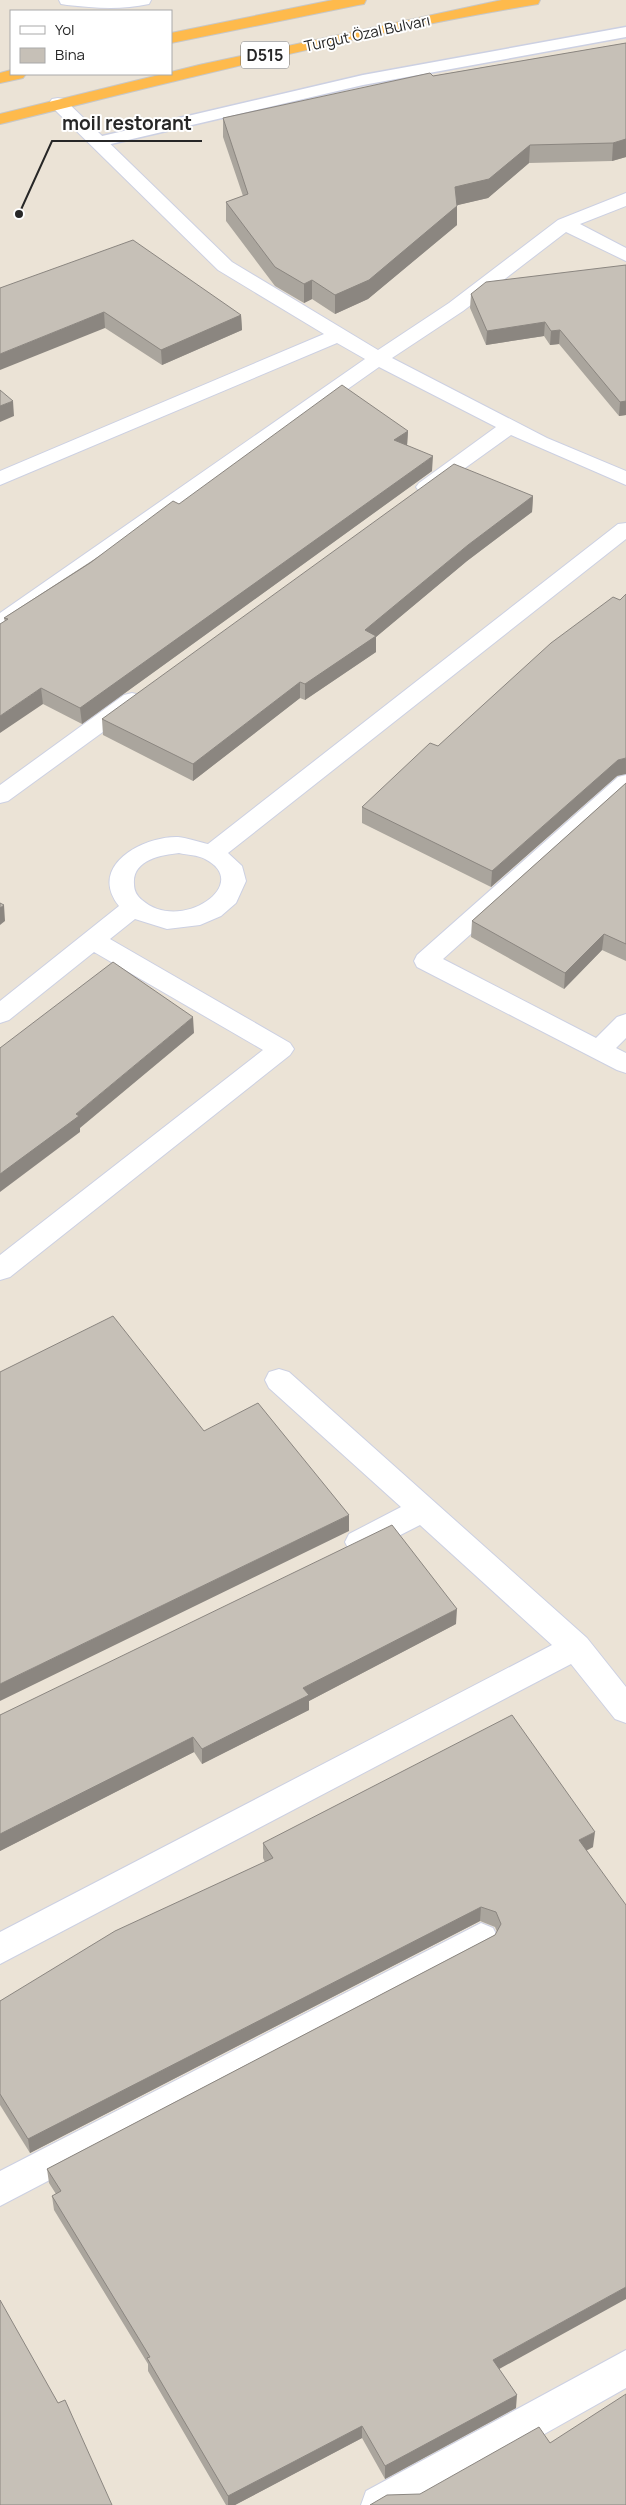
<svg xmlns="http://www.w3.org/2000/svg" width="626" height="2505" font-family="Manrope,sans-serif">
  <style>
    .lines { fill: none; stroke-linecap: round; stroke-linejoin: round }
    .service-casing { stroke: #ccd0e2; stroke-width: 3 }
    .minor-casing { stroke: #ccd0e2; stroke-width: 2 }
    .trunk-casing { stroke: #c7c7c7; stroke-width: 2 }
    .service { fill: #fff; fill-rule: evenodd }
    .minor { fill: #fff; fill-rule: evenodd }
    .trunk { fill: #feba4c; fill-rule: evenodd }
    .wall { fill: #aaa59d }
    .shaded-wall { fill: #8b8680 }
    .building { fill: #c6c0b7; stroke: #8b8680 }
    .labels { text-anchor: middle; dominant-baseline: central; stroke-width: 4; stroke-linejoin: round; paint-order: stroke }
    .far-street-label { font-size: 15px; fill: #272727; stroke: #fff }
    .shield { fill: #fff; stroke: #686868; stroke-width: 1 }
    .shield-label { font-size: 16px; font-weight: bold; fill: #272727 }
    .leader { fill: none; stroke: #272727; stroke-width: 2 }
    .callout-dot { fill: #272727; stroke: #fff; stroke-width: 2 }
    .callout-label { font-size: 19px; text-anchor: middle; font-weight: bold; fill: #272727; stroke: #fff; stroke-width: 4; stroke-linejoin: round; paint-order: stroke }
  </style>
  <rect width="100%" height="100%" fill="#ebe3d6"/>
  <g class="lines">
    <g class="service-casing">
      <path id="service" d="M 626,27 L 626,37 L 363,85 L 98,147 L 90,142 L 98,137 L 363,75 Z"/>
    </g>
    <g class="minor-casing">
      <path id="minor" d="M 59,0 L 151,0 L 149,4 C 121,10 95,8 67,5 L 61,4 Z
        M 58,98 L 64,99 L 232,262 L 378,350 L 449,303 L 558,220 L 626,193 L 626,206 L 580,224 L 626,248 L 626,261 L 566,232 L 463,311 L 392,358 L 547,438 L 626,471 L 626,485 L 511,435 L 433,491 L 426,493 L 419,491 L 416,487 L 419,483 L 496,427 L 379,367 L 8,628 L 0,630 L 0,613 L 365,359 L 337,343 L 0,485 L 0,471 L 324,334 L 218,270 L 52,107 L 49,103 L 52,99 Z
        M 626,523 L 626,539 L 228,853 L 242,866 L 246,881 L 236,903 L 221,916 L 200,925 L 167,929 L 135,919 L 110,939 L 290,1043 L 294,1049 L 290,1055 L 10,1277 L 0,1280 L 0,1255 L 263,1050 L 94,952 L 9,1020 L 0,1023 L 0,1001 L 119,906 C 87,866 143,836 178,837 C 188,838 199,842 208,844 L 618,524 ZM 179,853 C 187,855 198,855 205,859 C 254,884 180,934 142,900 C 137,896 134,891 134,884 C 132,860 161,855 179,853 Z
        M 132,693 L 140,695 L 143,700 L 140,705 L 8,801 L 0,803 L 0,785 L 124,695 Z
        M 626,775 L 626,795 L 443,959 L 596,1038 L 617,1017 L 626,1014 L 626,1038 L 616,1048 L 626,1053 L 626,1073 L 617,1070 L 417,967 L 414,961 L 417,955 L 618,777 Z
        M 279,1369 L 289,1372 L 587,1638 L 626,1687 L 626,1723 L 615,1719 L 571,1664 L 0,1964 L 0,1932 L 552,1645 L 420,1525 L 371,1550 L 360,1554 L 349,1550 L 345,1542 L 349,1534 L 401,1507 L 269,1388 L 265,1380 L 269,1372 Z
        M 481,1923 L 493,1928 L 498,1938 L 493,1948 L 0,2206 L 0,2171 Z
        M 626,2350 L 626,2388 L 418,2505 L 361,2505 L 366,2491 Z"/>
    </g>
    <g class="trunk-casing">
      <path id="trunk" d="M 333,0 L 366,0 L 364,4 L 358,5 L 171,43 L 171,33 Z
        M 502,0 L 540,0 L 538,4 L 532,5 C 353,35 176,81 0,124 L 0,114 L 163,74 L 171,74 L 171,72 L 199,65 Z
        M 11,70 L 11,74 L 26,74 L 23,78 L 0,83 L 0,73 Z"/>
    </g>
    <use href="#service" class="service"/>
    <use href="#minor" class="minor"/>
    <use href="#trunk" class="trunk"/>
  </g>
  <path class="wall" d="M 626,43 L 626,157 L 612,161 L 529,163 L 488,198 L 457,205 L 457,225 L 368,299 L 335,314 L 312,299 L 304,303 L 275,286 L 226,221 L 226,202 L 243,196 L 223,137 L 223,118 L 433,76 Z
    M 626,265 L 626,415 L 619,416 L 559,344 L 550,345 L 544,336 L 486,345 L 470,308 L 471,294 Z
    M 0,288 L 241,315 L 242,330 L 162,365 L 105,328 Z
    M 408,431 L 407,445 L 432,471 L 82,724 L 43,704 L 5,622 L 4,618 L 179,504 Z
    M 533,496 L 532,512 L 467,561 L 376,637 L 376,652 L 305,700 L 300,698 L 193,781 L 103,735 L 102,719 Z
    M 620,600 L 617,776 L 491,887 L 362,823 L 362,807 Z
    M 626,783 L 626,961 L 602,950 L 564,989 L 471,937 L 472,921 Z
    M 456,1624 L 309,1701 L 309,1710 L 202,1764 L 194,1752 L 0,1851 L 0,1715 Z
    M 263,1843 L 593,1847 L 586,1851 L 499,2369 L 516,2408 L 385,2479 L 362,2438 L 235,2505 L 226,2505 L 148,2371 L 148,2364 L 54,2210 L 52,2196 L 56,2194 L 49,2183 L 47,2169 L 495,1935 L 497,1932 L 495,1927 L 480,1921 L 30,2153 L 0,2105 L 0,2001 L 265,1862 L 263,1858 Z"/>
  <path class="shaded-wall" d="M 626,139 L 626,157 L 612,161 L 613,143 Z
    M 530,145 L 529,163 L 488,198 L 454,206 L 455,187 Z
    M 457,206 L 457,225 L 368,299 L 335,314 L 335,295 Z
    M 312,280 L 312,299 L 304,303 L 304,284 Z
    M 104,312 L 105,328 L 0,370 L 0,354 Z
    M 241,315 L 242,330 L 162,365 L 161,350 Z
    M 545,322 L 544,336 L 486,345 L 487,331 Z
    M 560,330 L 559,344 L 550,345 L 551,331 Z
    M 13,401 L 14,416 L 0,422 L 0,406 Z
    M 626,401 L 626,415 L 619,416 L 620,402 Z
    M 408,431 L 407,446 L 394,440 Z
    M 433,456 L 432,471 L 82,724 L 80,708 Z
    M 533,496 L 532,512 L 467,561 L 376,637 L 376,652 L 305,700 L 305,684 L 365,630 L 468,545 Z
    M 300,682 L 300,698 L 193,781 L 193,764 Z
    M 41,688 L 43,704 L 0,733 L 0,716 Z
    M 626,758 L 626,774 L 617,776 L 491,887 L 492,871 L 618,760 Z
    M 4,905 L 5,921 L 0,925 L 0,908 Z
    M 604,934 L 602,950 L 564,989 L 565,973 Z
    M 193,1017 L 194,1033 L 80,1128 L 80,1132 L 0,1192 L 0,1174 L 76,1114 Z
    M 349,1515 L 349,1531 L 0,1701 L 0,1684 Z
    M 457,1609 L 456,1624 L 309,1701 L 309,1710 L 202,1764 L 202,1749 L 303,1688 Z
    M 193,1737 L 194,1752 L 0,1851 L 0,1834 Z
    M 595,1832 L 593,1847 L 577,1855 L 579,1840 Z
    M 481,1907 L 480,1921 L 30,2153 L 28,2139 Z
    M 626,2287 L 626,2299 L 492,2373 L 493,2360 Z
    M 517,2395 L 516,2408 L 385,2479 L 385,2466 Z
    M 362,2426 L 362,2438 L 235,2505 L 228,2505 L 228,2496 Z"/>
  <path class="building" d="M 626,43 L 626,139 L 613,143 L 530,145 L 489,179 L 455,187 L 457,206 L 369,280 L 335,295 L 312,280 L 304,284 L 275,267 L 226,202 L 248,194 L 223,118 L 430,73 L 433,76 Z
    M 133,240 L 241,315 L 161,350 L 104,312 L 0,354 L 0,288 Z
    M 626,265 L 626,401 L 620,402 L 560,330 L 551,331 L 545,322 L 487,331 L 471,294 L 486,282 Z
    M 342,385 L 408,431 L 394,440 L 433,456 L 80,708 L 41,688 L 0,716 L 0,624 L 8,619 L 4,618 L 90,563 L 173,501 L 179,504 Z
    M 0,390 L 13,401 L 0,406 Z
    M 454,464 L 533,496 L 468,545 L 365,630 L 376,636 L 305,684 L 300,682 L 193,764 L 102,719 Z
    M 626,594 L 626,758 L 618,760 L 492,871 L 362,807 L 430,743 L 438,746 L 551,643 L 613,597 L 620,600 Z
    M 626,783 L 626,944 L 604,934 L 565,973 L 472,921 Z
    M 0,903 L 4,905 L 0,908 Z
    M 113,962 L 193,1017 L 76,1114 L 79,1116 L 0,1174 L 0,1048 Z
    M 113,1316 L 204,1431 L 258,1403 L 349,1515 L 0,1684 L 0,1372 Z
    M 392,1525 L 457,1609 L 303,1688 L 309,1695 L 202,1749 L 193,1737 L 0,1834 L 0,1715 Z
    M 512,1715 L 595,1832 L 579,1840 L 626,1905 L 626,2287 L 493,2360 L 517,2395 L 385,2466 L 362,2426 L 228,2496 L 147,2358 L 150,2357 L 52,2196 L 61,2191 L 47,2169 L 495,1935 L 501,1924 L 496,1912 L 481,1907 L 28,2139 L 0,2094 L 0,2001 L 115,1931 L 273,1858 L 263,1843 Z
    M 0,2300 L 58,2403 L 65,2400 L 112,2505 L 0,2505 Z
    M 626,2394 L 626,2505 L 370,2505 L 387,2495 L 420,2494 L 539,2427 L 550,2443 Z"/>
  <g class="labels">
    <g class="far-street-label">
      <text transform="translate(367 33) rotate(-12)">Turgut Özal Bulvarı</text>
    </g>
    <rect class="shield" x="241" y="41.5" width="48" height="27" rx="4"/>
    <g class="shield-label">
      <text x="265" y="55">D515</text>
    </g>
  </g>
  <path class="leader" d="M19 214L52 141H202"/>
  <circle class="callout-dot" cx="19" cy="214" r="5"/>
  <g class="callout-label">
    <text x="127" y="130">moil restorant</text>
  </g>
  <rect x="10" y="10" width="162" height="65" fill="#ffffff" stroke="#a9a9a9"/>
  <rect x="20" y="26" width="25" height="8" fill="#ffffff" stroke="#a9a9a9"/>
  <text x="55" y="35" font-size="15" fill="#272727">Yol</text>
  <rect x="20" y="48" width="25" height="15" fill="#c6c0b7" stroke="#a9a9a9"/>
  <text x="55" y="60" font-size="15" fill="#272727">Bina</text>
</svg>
